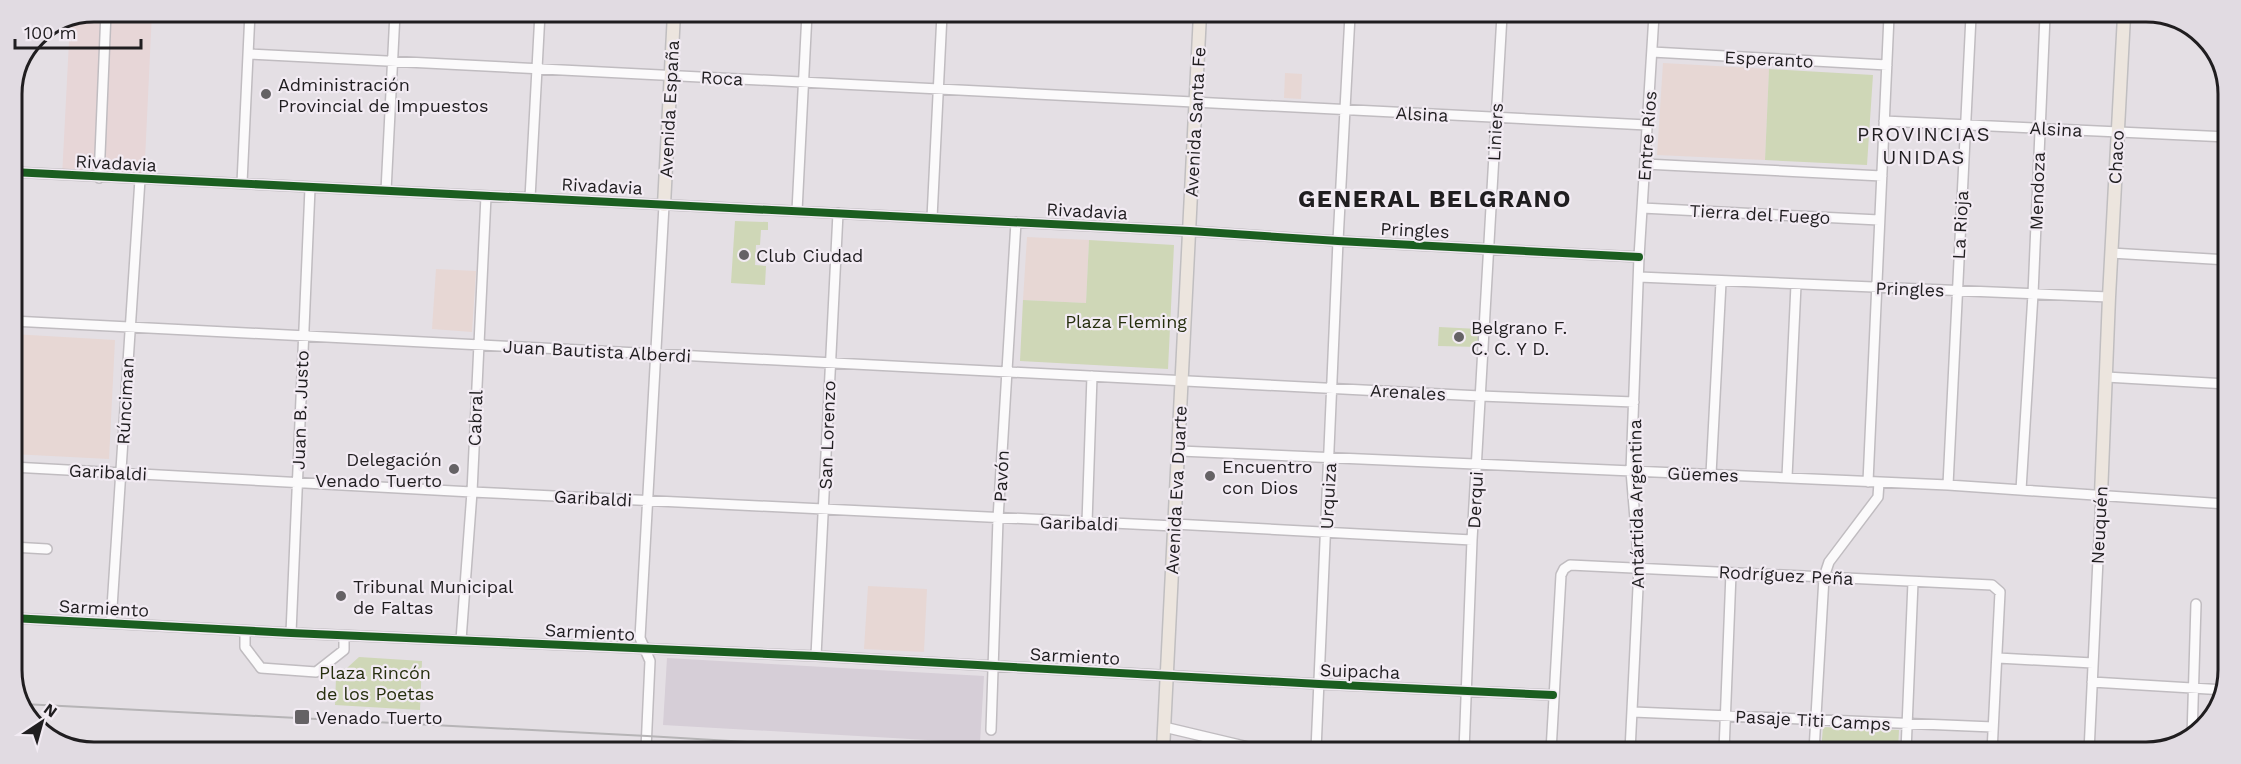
<svg xmlns="http://www.w3.org/2000/svg" width="2241" height="764" font-family="'Work Sans',sans-serif">
  <style>
    .commercial { fill: #e7d6d7 }
    .built { fill: #d6ced7 }
    .education { fill: #e7d7d4 }
    .green { fill: #cfd7b7 }
    .lines { fill: none; stroke-linecap: round; stroke-linejoin: round }
    .minor-casing { stroke: #c0bcc0; stroke-width: 12 }
    .major-casing { stroke: #c0bec0; stroke-width: 15 }
    .minor { stroke: #fbfafb; stroke-width: 9 }
    .major { stroke: #ece5de; stroke-width: 12 }
    .rail { stroke: #b6b4b6; stroke-width: 2 }
    .cycleway-casing { stroke: #f2ebf3; stroke-width: 11 }
    .cycleway { stroke: #1b5e20; stroke-width: 8 }
    .poi-dot { fill: #656265; stroke: #f2ebf3; stroke-width: 2 }
    .labels { text-anchor: middle; dominant-baseline: central; stroke-width: 4.5; stroke-linejoin: round; paint-order: stroke }
    .street-label { font-size: 18px; fill: #201e20; stroke: #f2ebf3 }
    .poi-label { font-size: 18px; fill: #201e20; stroke: #f2ebf3; text-anchor: start }
    .park-label { font-size: 18px; fill: #262f0e; stroke: #f2ebf3 }
    .neighbourhood-label { font-size: 20px; letter-spacing: 1.5px; fill: #201e20; stroke: #f2ebf3 }
    .district-label { font-size: 24px; font-weight: bold; letter-spacing: 1.5px; fill: #201e20; stroke: #f2ebf3 }
    .rim { fill: none; stroke: #201e20; stroke-width: 3 }
  </style>
  <rect width="100%" height="100%" fill="#e4dfe4"/>
  <path class="commercial" d="M 94,12 L 152,12 L 144,181 L 62,177 L 70,22 Z"/>
  <path class="built" d="M 667,658 L 984,676 L 980,743 L 663,725 Z"/>
  <path class="education" d="M 1663,63 L 1769,69 L 1765,160 L 1657,155 Z
    M 1285,73 L 1302,74 L 1301,99 L 1284,98 Z
    M 1027,237 L 1089,240 L 1086,303 L 1023,300 Z
    M 436,269 L 476,271 L 472,332 L 432,329 Z
    M 12,334 L 115,340 L 109,459 L 12,454 Z
    M 868,586 L 927,589 L 924,652 L 864,649 Z"/>
  <path class="green" d="M 1769,69 L 1873,75 L 1867,165 L 1765,160 Z
    M 735,221 L 768,222 L 768,230 L 761,230 L 760,245 L 756,245 L 755,265 L 766,266 L 765,285 L 731,283 Z
    M 1089,240 L 1174,245 L 1168,369 L 1020,361 L 1023,300 L 1086,303 Z
    M 1439,327 L 1479,329 L 1479,347 L 1438,346 Z
    M 359,657 L 422,661 L 420,710 L 335,705 L 336,678 Z
    M 1823,727 L 1899,730 L 1898,751 L 1821,751 Z"/>
  <g class="lines">
    <g class="minor-casing">
      <path id="minor" d="M 2149,16 L 2175,18
        M 1652,52 L 1887,65
        M 249,54 L 1647,125
        M 1884,121 L 2228,137
        M 1645,164 L 1882,176
        M 12,172 L 1190,231 L 1338,241 L 1639,257
        M 99,178 L 106,12
        M 242,183 L 250,12
        M 386,191 L 395,13
        M 530,198 L 540,13
        M 1642,208 L 1879,220
        M 797,211 L 807,13
        M 932,218 L 942,14
        M 2111,253 L 2228,260
        M 1639,277 L 2109,297
        M 12,321 L 1480,396 L 1634,402
        M 2106,377 L 2227,384
        M 1180,451 L 1948,485 L 2226,504
        M 12,467 L 472,492 L 1174,526
        M 1711,474 L 1721,282
        M 1787,477 L 1796,285
        M 1868,482 L 1889,16
        M 1948,485 L 1971,16
        M 2021,490 L 2033,294 L 2045,16
        M 1087,523 L 1092,376
        M 1174,524 L 1472,540
        M 12,547 L 47,549
        M 12,618 L 291,633 L 816,656 L 1319,684 L 1553,695
        M 111,623 L 140,179
        M 245,631 L 245,647 L 261,668 L 316,672 L 344,650 L 344,636
        M 291,633 L 310,188
        M 461,640 L 472,492 L 486,196
        M 816,656 L 838,213
        M 1998,658 L 2093,663
        M 2092,682 L 2225,690
        M 1633,712 L 1993,727
        M 1164,727 L 1261,750
        M 991,730 L 998,519 L 1016,222
        M 2192,737 L 2196,604
        M 646,749 L 650,661 L 640,638 L 664,205
        M 1316,750 L 1338,241 L 1350,15
        M 1464,751 L 1472,540 L 1502,15
        M 1551,751 L 1561,575 L 1564,569 L 1570,565 L 1992,585 L 2000,592 L 1992,752
        M 1630,751 L 1639,567 L 1631,471 L 1639,257 L 1654,15
        M 1724,751 L 1731,573
        M 1814,751 L 1824,577 L 1829,562 L 1878,497 L 1879,482
        M 1906,751 L 1913,582
        M 2089,752 L 2101,495"/>
    </g>
    <g class="major-casing">
      <path id="major" d="M 664,205 L 674,13
        M 2101,495 L 2109,297 L 2124,16
        M 1163,750 L 1200,14"/>
    </g>
    <use href="#minor" class="minor"/>
    <use href="#major" class="major"/>
    <path class="rail" d="M 23,704 L 647,736 L 861,749"/>
    <g class="cycleway-casing">
      <path id="cycleway" d="M 12,172 L 1190,231 L 1338,241 L 1639,257
        M 12,618 L 291,633 L 816,656 L 1319,684 L 1553,695"/>
    </g>
    <use href="#cycleway" class="cycleway"/>
  </g>
  <g class="poi-dot">
    <circle cx="266" cy="94" r="6"/>
    <circle cx="744" cy="255" r="6"/>
    <circle cx="1459" cy="337" r="6"/>
    <circle cx="454" cy="469" r="6"/>
    <circle cx="1210" cy="476" r="6"/>
    <circle cx="341" cy="596" r="6"/>
    <rect x="294" y="709" width="16" height="16" rx="3"/>
  </g>
  <g class="labels">
    <g class="street-label">
      <text transform="translate(1769 59) rotate(3)">Esperanto</text>
      <text transform="translate(722 78) rotate(3)">Roca</text>
      <text transform="translate(669 109) rotate(-87)">Avenida España</text>
      <text transform="translate(1422 114) rotate(3)">Alsina</text>
      <text transform="translate(1195 122) rotate(-87)">Avenida Santa Fe</text>
      <text transform="translate(2056 129) rotate(3)">Alsina</text>
      <text transform="translate(1495 132) rotate(-87)">Liniers</text>
      <text transform="translate(1647 136) rotate(-86)">Entre Ríos</text>
      <text transform="translate(2116 157) rotate(-87)">Chaco</text>
      <text transform="translate(116 163) rotate(3)">Rivadavia</text>
      <text transform="translate(602 186) rotate(3)">Rivadavia</text>
      <text transform="translate(2037 191) rotate(-88)">Mendoza</text>
      <text transform="translate(1087 211) rotate(3)">Rivadavia</text>
      <text transform="translate(1760 214) rotate(3)">Tierra del Fuego</text>
      <text transform="translate(1960 225) rotate(-87)">La Rioja</text>
      <text transform="translate(1415 230) rotate(3)">Pringles</text>
      <text transform="translate(1910 289) rotate(2)">Pringles</text>
      <text transform="translate(597 351) rotate(3)">Juan Bautista Alberdi</text>
      <text transform="translate(1408 392) rotate(3)">Arenales</text>
      <text transform="translate(125 401) rotate(-87)">Rúnciman</text>
      <text transform="translate(300 410) rotate(-88)">Juan B. Justo</text>
      <text transform="translate(475 418) rotate(-88)">Cabral</text>
      <text transform="translate(827 435) rotate(-88)">San Lorenzo</text>
      <text transform="translate(108 472) rotate(3)">Garibaldi</text>
      <text transform="translate(1703 474) rotate(2)">Güemes</text>
      <text transform="translate(1001 476) rotate(-87)">Pavón</text>
      <text transform="translate(1176 490) rotate(-87)">Avenida Eva Duarte</text>
      <text transform="translate(1328 496) rotate(-87)">Urquiza</text>
      <text transform="translate(593 498) rotate(3)">Garibaldi</text>
      <text transform="translate(1475 500) rotate(-87)">Derqui</text>
      <text transform="translate(1636 504) rotate(-91)">Antártida Argentina</text>
      <text transform="translate(1079 523) rotate(2)">Garibaldi</text>
      <text transform="translate(2099 525) rotate(-87)">Neuquén</text>
      <text transform="translate(1786 575) rotate(3)">Rodríguez Peña</text>
      <text transform="translate(104 608) rotate(3)">Sarmiento</text>
      <text transform="translate(590 632) rotate(3)">Sarmiento</text>
      <text transform="translate(1075 656) rotate(3)">Sarmiento</text>
      <text transform="translate(1360 671) rotate(2)">Suipacha</text>
      <text transform="translate(1813 720) rotate(3)">Pasaje Titi Camps</text>
    </g>
    <g class="poi-label">
      <text x="278" y="84">Administración<tspan x="278" dy="21">Provincial de Impuestos</tspan></text>
      <text x="756" y="255">Club Ciudad</text>
      <text x="1471" y="327">Belgrano F.<tspan x="1471" dy="21">C. C. Y D.</tspan></text>
      <text x="442" y="459" text-anchor="end">Delegación<tspan x="442" dy="21">Venado Tuerto</tspan></text>
      <text x="1222" y="466">Encuentro<tspan x="1222" dy="21">con Dios</tspan></text>
      <text x="353" y="586">Tribunal Municipal<tspan x="353" dy="21">de Faltas</tspan></text>
      <text x="316" y="717">Venado Tuerto</text>
    </g>
    <g class="park-label">
      <text x="1126" y="321">Plaza Fleming</text>
      <text x="375" y="672">Plaza Rincón<tspan x="375" dy="21">de los Poetas</tspan></text>
    </g>
    <g class="neighbourhood-label">
      <text x="1924" y="134">PROVINCIAS<tspan x="1924" dy="23">UNIDAS</tspan></text>
    </g>
    <g class="district-label">
      <text x="1435" y="199">GENERAL BELGRANO</text>
    </g>
  </g>
  <path d="M0 0H2241V764H0ZM94 22H2146A72 72 0 0 1 2218 94V670A72 72 0 0 1 2146 742H94A72 72 0 0 1 22 670V94A72 72 0 0 1 94 22Z" fill="#e1dbe2" fill-rule="evenodd"/>
  <path class="rim" d="M94 22H2146A72 72 0 0 1 2218 94V670A72 72 0 0 1 2146 742H94A72 72 0 0 1 22 670V94A72 72 0 0 1 94 22Z"/>
  <g transform="translate(42 722) rotate(36)" stroke="#f2ebf3" stroke-width="4.5" paint-order="stroke">
  <path d="M0-4.5L10 22L0 15L-10 22Z" fill="#201e20"/>
  <text y="-9" font-size="16" font-weight="bold" text-anchor="middle" fill="#201e20">N</text>
  </g>
  <path d="M15 39v9h126v-9" fill="none" stroke="#201e20" stroke-width="3"/>
  <text x="24" y="39" font-size="18" fill="#201e20" stroke="#f2ebf3" stroke-width="4.5" paint-order="stroke">100 m</text>
</svg>
